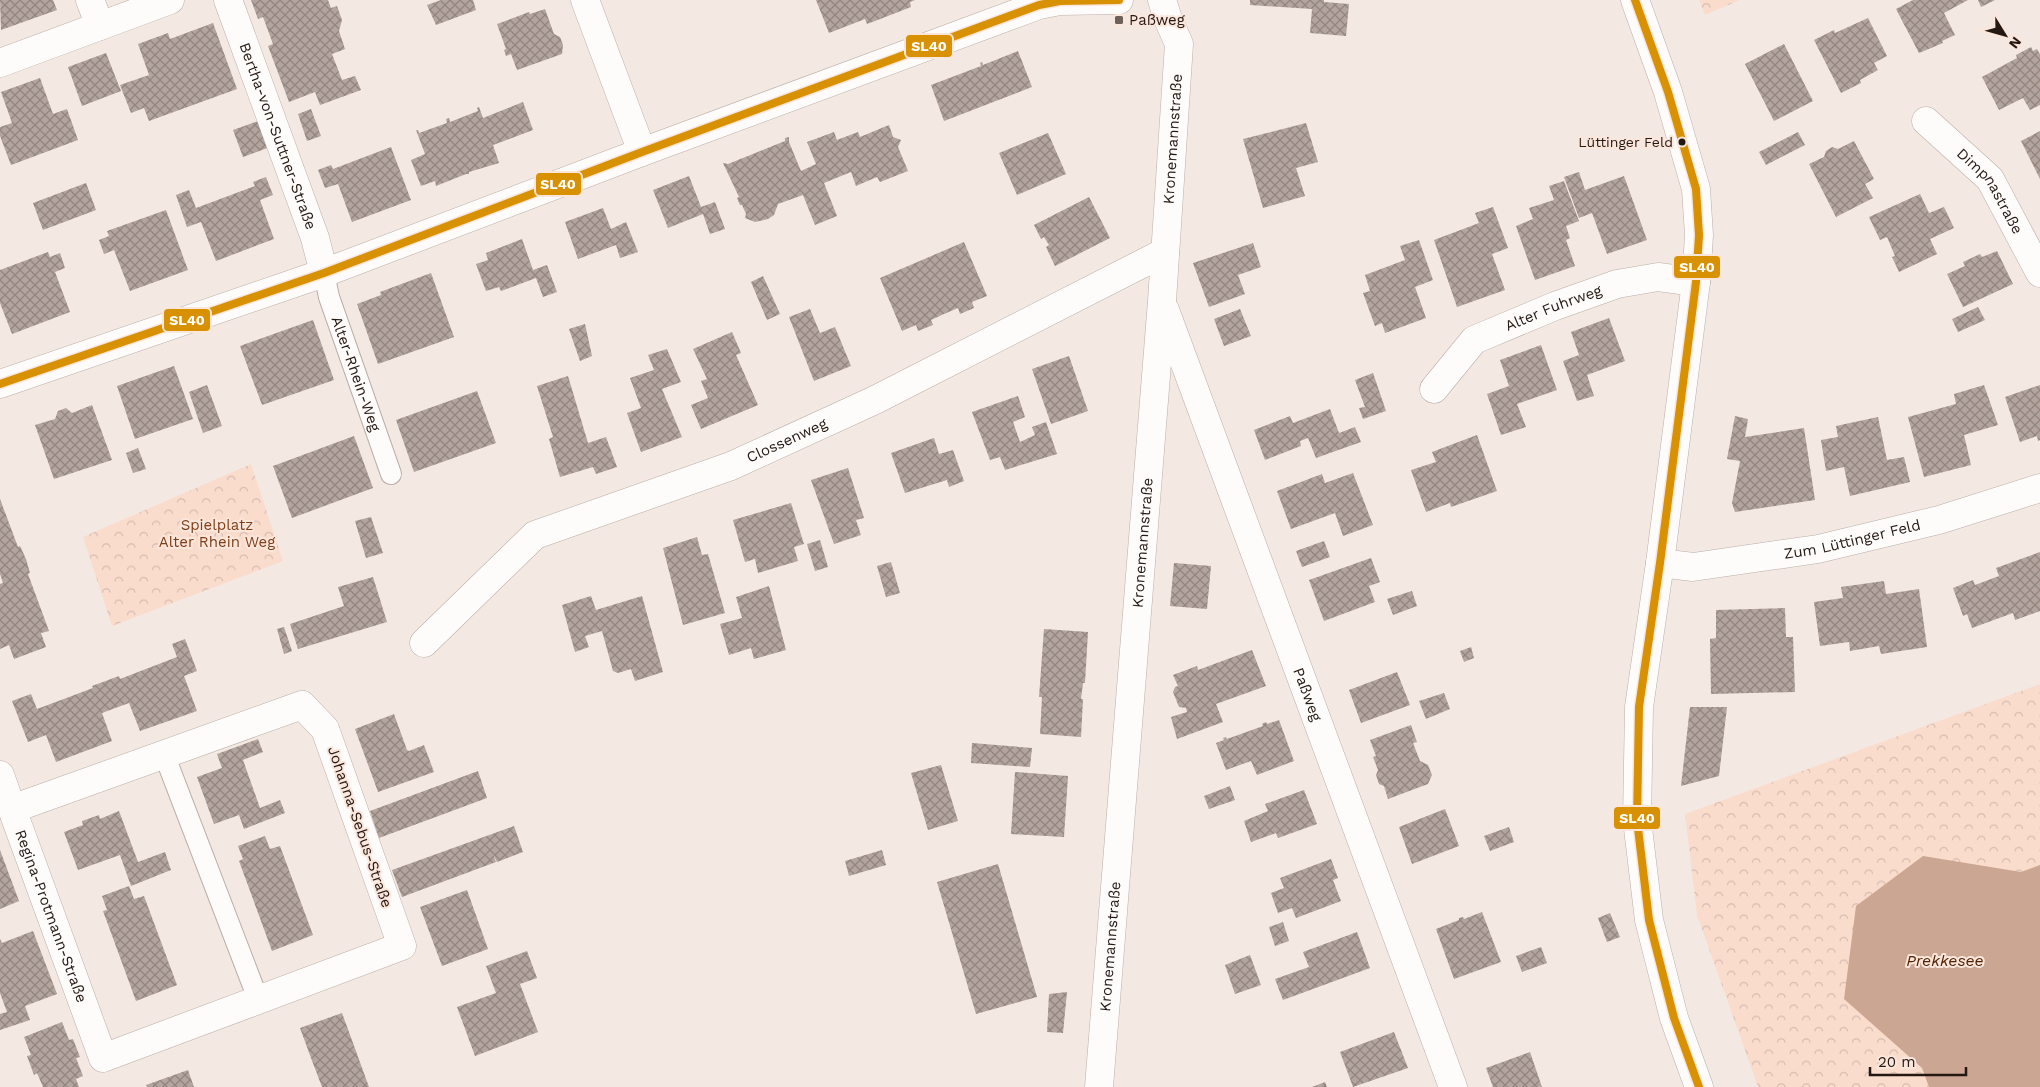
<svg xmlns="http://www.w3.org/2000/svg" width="2040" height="1087" font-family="'Work Sans',sans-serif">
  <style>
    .park { fill: url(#park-crowns) }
    .water { fill: #cba693 }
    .building { fill: url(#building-cross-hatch) }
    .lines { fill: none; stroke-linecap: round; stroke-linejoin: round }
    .service-casing { stroke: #baaea8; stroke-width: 22 }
    .minor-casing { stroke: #baaea8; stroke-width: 29 }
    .service { stroke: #fdfcfb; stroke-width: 20 }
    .minor { stroke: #fdfcfb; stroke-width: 28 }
    .bus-1-casing { stroke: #fbe6db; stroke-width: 11 }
    .bus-1 { stroke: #d79103; stroke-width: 8 }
    .poi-dot { fill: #6d615b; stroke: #fbe6db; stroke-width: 2 }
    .bus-dot { fill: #241812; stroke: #fbe6db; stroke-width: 2 }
    .labels { text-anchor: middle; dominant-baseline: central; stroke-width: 4; stroke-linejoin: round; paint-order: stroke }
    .bus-label { font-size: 14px; fill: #241812; stroke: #fbe6db; text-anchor: end }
    .poi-label { font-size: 15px; fill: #241812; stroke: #fbe6db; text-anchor: start }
    .street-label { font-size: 15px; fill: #241812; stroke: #fbe6db }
    .park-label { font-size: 15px; fill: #7d3f1a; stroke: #fbe6db }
    .water-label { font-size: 16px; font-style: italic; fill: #512305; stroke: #fbe6db }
    .line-badge { stroke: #fbe6db; stroke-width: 2 }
    .badge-label { font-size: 14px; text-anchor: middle; font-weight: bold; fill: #fff }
  </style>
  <defs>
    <pattern id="park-crowns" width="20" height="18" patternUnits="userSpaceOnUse" patternTransform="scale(1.25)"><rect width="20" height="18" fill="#fadccd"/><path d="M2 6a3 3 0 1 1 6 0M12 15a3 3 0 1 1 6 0" fill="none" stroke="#d6bcaf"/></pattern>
    <pattern id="building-cross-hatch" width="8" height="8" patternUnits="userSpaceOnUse" patternTransform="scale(1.25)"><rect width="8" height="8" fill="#b3a59e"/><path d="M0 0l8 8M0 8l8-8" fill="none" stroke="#91857f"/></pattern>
  </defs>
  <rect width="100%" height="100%" fill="#f4e8e2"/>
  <path class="park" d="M 1699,0 L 1740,0 L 1705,15 Z
    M 251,464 L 283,561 L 112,626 L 83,537 Z
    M 2040,684 L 2040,1087 L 1758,1087 L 1697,915 L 1685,814 Z"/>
  <path class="water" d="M 1923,856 L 2021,872 L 2040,865 L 2040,1087 L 1929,1087 L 1922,1068 L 1844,999 L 1856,906 Z"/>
  <path class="building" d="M 0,0 L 53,0 L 57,10 L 1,30 Z
    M 251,0 L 328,0 L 331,8 L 337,6 L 342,20 L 339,31 L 345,49 L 332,54 L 342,80 L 355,76 L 361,90 L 320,105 L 315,92 L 289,102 L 268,46 L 273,44 L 263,17 L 258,19 Z
    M 441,0 L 473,0 L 476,10 L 436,25 L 427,5 Z
    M 816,0 L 915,0 L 910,2 L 911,7 L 875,21 L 867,24 L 865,19 L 829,33 Z
    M 1250,0 L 1324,0 L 1324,2 L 1349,4 L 1346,36 L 1310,33 L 1312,9 L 1250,5 Z
    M 1913,0 L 1968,0 L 1944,13 L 1955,35 L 1942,41 L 1943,43 L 1919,53 L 1896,9 Z
    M 1978,0 L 1995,0 L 1981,7 Z
    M 545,9 L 554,34 L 560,37 L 563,45 L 562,54 L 517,70 L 511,54 L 506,56 L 504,50 L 506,49 L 497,24 L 529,12 L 530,14 Z
    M 1868,18 L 1887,56 L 1874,63 L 1878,70 L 1860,80 L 1861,83 L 1841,93 L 1814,40 L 1834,30 L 1835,33 Z
    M 213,23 L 237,89 L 149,121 L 144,108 L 131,113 L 120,85 L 149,75 L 138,44 L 168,33 L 170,39 Z
    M 1784,44 L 1813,101 L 1774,121 L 1745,64 Z
    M 2031,47 L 2033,51 L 2037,49 L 2040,54 L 2040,105 L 2030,110 L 2023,98 L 1999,110 L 1982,77 L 2017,58 L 2016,55 Z
    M 1018,51 L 1032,87 L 944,121 L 931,85 L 981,66 L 980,63 L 982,62 L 983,65 Z
    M 106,53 L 121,91 L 82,106 L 68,67 Z
    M 40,78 L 53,114 L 67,109 L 78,140 L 11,165 L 0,136 L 0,127 L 12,123 L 1,92 Z
    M 523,102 L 533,130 L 493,145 L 499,163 L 469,172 L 469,174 L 466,174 L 436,186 L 435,181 L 421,186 L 411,160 L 425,154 L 416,130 L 418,130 L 419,133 L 447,123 L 446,119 L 449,118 L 450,122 L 478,111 L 477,108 L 479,107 L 483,118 Z
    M 311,109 L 321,136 L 307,141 L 298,114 Z
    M 261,120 L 270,147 L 243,157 L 233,130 Z
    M 1306,123 L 1318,162 L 1296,168 L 1305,196 L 1263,208 L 1243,139 Z
    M 889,125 L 893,137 L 901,140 L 898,147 L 908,171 L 880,182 L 877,177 L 856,186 L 851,172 L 824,183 L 837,216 L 815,225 L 803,195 L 778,204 L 774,215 L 768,219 L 755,222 L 745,218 L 746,214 L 742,205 L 740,205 L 737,198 L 739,197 L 723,163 L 728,164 L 785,141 L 785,138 L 789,137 L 789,142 L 801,171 L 816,164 L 807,142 L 834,132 L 837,140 L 858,132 L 860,137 Z
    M 2040,131 L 2040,179 L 2021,141 Z
    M 1798,132 L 1805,145 L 1766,165 L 1759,152 Z
    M 1048,133 L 1066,174 L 1017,195 L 999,153 Z
    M 1854,141 L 1874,179 L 1865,184 L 1873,198 L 1836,217 L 1809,164 L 1824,157 L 1826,151 L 1832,147 L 1838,149 Z
    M 391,147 L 411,200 L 352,222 L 338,184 L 325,188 L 318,170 L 331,165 L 333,169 Z
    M 1579,172 L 1585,190 L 1624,176 L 1647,240 L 1607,254 L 1592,213 L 1579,218 L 1564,177 Z
    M 689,176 L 701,207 L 715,202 L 725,229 L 710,234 L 703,214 L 668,228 L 653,190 Z
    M 266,177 L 273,195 L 260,200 L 274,239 L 216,261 L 201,222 L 187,227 L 176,195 L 189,190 L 196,208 L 255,186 L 253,182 Z
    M 1564,181 L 1579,221 L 1566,226 L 1570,238 L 1566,240 L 1575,266 L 1535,280 L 1516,226 L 1533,219 L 1529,208 L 1554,200 L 1549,186 Z
    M 86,183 L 96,210 L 43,230 L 33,203 Z
    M 1920,194 L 1929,213 L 1944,207 L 1954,228 L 1930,239 L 1937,254 L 1899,272 L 1892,257 L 1895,256 L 1887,237 L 1880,240 L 1869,217 Z
    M 1089,197 L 1110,238 L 1055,266 L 1046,247 L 1049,245 L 1044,237 L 1041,239 L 1034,225 Z
    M 1493,207 L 1508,248 L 1492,254 L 1505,290 L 1457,307 L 1434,240 L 1479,223 L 1475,213 Z
    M 603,208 L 611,229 L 626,222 L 638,252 L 620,258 L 616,245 L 578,259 L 565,222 Z
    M 166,210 L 188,270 L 130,291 L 114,250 L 104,254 L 99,240 L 109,236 L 107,231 Z
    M 522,239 L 533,270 L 547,265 L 557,292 L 543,297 L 536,278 L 501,291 L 499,287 L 486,291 L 476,264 L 488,260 L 486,253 Z
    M 1419,240 L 1433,280 L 1415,287 L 1426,318 L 1385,333 L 1382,323 L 1375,326 L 1363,293 L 1370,291 L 1365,275 L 1405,260 L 1400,246 Z
    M 964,242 L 987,296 L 972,302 L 974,308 L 960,314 L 958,308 L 944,314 L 931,320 L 933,325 L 918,331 L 916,325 L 902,331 L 880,278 Z
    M 1253,243 L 1261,267 L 1238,275 L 1245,294 L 1209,307 L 1193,263 Z
    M 1997,251 L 2013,284 L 1963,307 L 1947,274 L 1965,266 L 1963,262 L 1980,254 L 1982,257 Z
    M 48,252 L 50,257 L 60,253 L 65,268 L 55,272 L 70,312 L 12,334 L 0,303 L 0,270 Z
    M 431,273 L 454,337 L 378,364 L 357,304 L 381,295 L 380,292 Z
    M 763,276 L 780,314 L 767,320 L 751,282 Z
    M 1978,307 L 1985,320 L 1958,332 L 1952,319 Z
    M 810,309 L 820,333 L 835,327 L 851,366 L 814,381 L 789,317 Z
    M 1240,309 L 1251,336 L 1224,346 L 1214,319 Z
    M 1609,318 L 1625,361 L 1587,375 L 1594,396 L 1577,401 L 1563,361 L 1579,355 L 1571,332 Z
    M 313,320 L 334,380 L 262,405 L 240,346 Z
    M 585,324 L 592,356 L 580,361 L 569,329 Z
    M 732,332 L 741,353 L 736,355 L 758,405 L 701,429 L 691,405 L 708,398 L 701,381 L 707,379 L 693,349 Z
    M 1541,345 L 1557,390 L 1517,404 L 1526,427 L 1501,435 L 1487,394 L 1509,386 L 1500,360 Z
    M 667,349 L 681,382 L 662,389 L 682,437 L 641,452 L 627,413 L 641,408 L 630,378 L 654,370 L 648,355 Z
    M 1069,356 L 1088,411 L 1051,424 L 1032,369 Z
    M 174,366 L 193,419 L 135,439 L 117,386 Z
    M 1373,373 L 1386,411 L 1363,419 L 1359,408 L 1365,407 L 1355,380 Z
    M 568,376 L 588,443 L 606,437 L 617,467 L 596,474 L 593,467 L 560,477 L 549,439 L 553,437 L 537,386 Z
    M 207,385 L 222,426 L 203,433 L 189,392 Z
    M 1984,385 L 1998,425 L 1964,435 L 1971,465 L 1924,477 L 1908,417 L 1956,404 L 1954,394 Z
    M 2040,385 L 2040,440 L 2038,441 L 2037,436 L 2020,442 L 2005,397 Z
    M 477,391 L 496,443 L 414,472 L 396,420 Z
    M 1018,396 L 1025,417 L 1013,422 L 1020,442 L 1035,435 L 1032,427 L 1046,422 L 1057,454 L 1005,470 L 1000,457 L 990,460 L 972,412 Z
    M 92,405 L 112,460 L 54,479 L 35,425 L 55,419 L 58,411 L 66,408 L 72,413 Z
    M 1330,409 L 1339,433 L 1355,427 L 1361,442 L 1316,458 L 1308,438 L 1300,441 L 1301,446 L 1265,460 L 1254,430 L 1290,416 L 1293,423 Z
    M 1735,416 L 1748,419 L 1745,437 L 1804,428 L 1815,500 L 1735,512 L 1732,503 L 1740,461 L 1727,459 Z
    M 1878,417 L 1887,460 L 1904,457 L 1910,482 L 1850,496 L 1844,467 L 1826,471 L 1821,440 L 1838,437 L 1836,426 Z
    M 1477,435 L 1497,491 L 1451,507 L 1450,503 L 1426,512 L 1411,470 L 1436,462 L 1432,452 Z
    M 354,436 L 373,488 L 292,518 L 273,466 Z
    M 934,438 L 939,454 L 953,450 L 964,481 L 949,487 L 947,480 L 905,493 L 891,453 Z
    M 138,448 L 146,469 L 133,473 L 126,453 Z
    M 848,468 L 864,518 L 856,520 L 861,535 L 834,544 L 811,480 Z
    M 1353,473 L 1373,525 L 1343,536 L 1335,513 L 1291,529 L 1277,491 L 1322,474 L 1325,483 Z
    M 0,499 L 18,547 L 20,546 L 26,559 L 30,573 L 28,574 L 49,631 L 41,633 L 46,647 L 14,659 L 9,645 L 0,649 L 0,584 L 3,583 L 0,574 Z
    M 791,503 L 804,544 L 794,547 L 798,561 L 758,573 L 755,559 L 745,562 L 733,520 Z
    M 371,517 L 383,553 L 366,558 L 355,521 Z
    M 697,537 L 702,555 L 708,554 L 725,613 L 683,625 L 663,548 Z
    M 820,540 L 828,567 L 815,571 L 807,544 Z
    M 1324,541 L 1330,557 L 1302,567 L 1296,551 Z
    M 2040,552 L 2040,611 L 2015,620 L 2013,613 L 1972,628 L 1967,614 L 1963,616 L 1953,588 L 1973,580 L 1975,585 L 1999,576 L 1996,568 Z
    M 1371,558 L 1380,582 L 1369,586 L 1375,602 L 1324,621 L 1309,580 Z
    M 891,562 L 900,593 L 886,597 L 877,566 Z
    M 1174,563 L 1211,566 L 1207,609 L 1170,606 Z
    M 373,577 L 387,622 L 298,649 L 290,624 L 344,606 L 338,587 Z
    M 1884,581 L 1886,594 L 1919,589 L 1927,647 L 1881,654 L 1879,646 L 1850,651 L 1849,642 L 1820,646 L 1814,602 L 1843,598 L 1841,587 Z
    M 769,586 L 786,650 L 754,659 L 751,648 L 729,655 L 720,624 L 742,618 L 736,597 Z
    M 1412,591 L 1417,606 L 1393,615 L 1387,599 Z
    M 591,596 L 596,610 L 642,596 L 663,672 L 635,681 L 631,669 L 618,673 L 613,671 L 602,631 L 585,636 L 589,647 L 575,652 L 562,605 Z
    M 1785,608 L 1786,637 L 1793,637 L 1795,692 L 1711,694 L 1710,639 L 1716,638 L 1716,610 Z
    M 284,627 L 292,651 L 284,654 L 277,629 Z
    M 1044,629 L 1088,632 L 1085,683 L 1083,683 L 1081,699 L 1083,699 L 1081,737 L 1040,734 L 1042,697 L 1039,697 Z
    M 185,639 L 197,671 L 184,676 L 197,711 L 140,731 L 129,703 L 102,713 L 112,741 L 56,762 L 46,735 L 28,742 L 12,701 L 31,694 L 37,709 L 93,688 L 92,686 L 119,676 L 120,679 L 177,657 L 172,644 Z
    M 1471,647 L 1474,658 L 1464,662 L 1460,651 Z
    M 1252,650 L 1266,686 L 1216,704 L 1223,722 L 1177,739 L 1171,717 L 1187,712 L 1186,708 L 1179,707 L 1173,692 L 1175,687 L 1178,686 L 1173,675 L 1197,666 L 1198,670 Z
    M 1397,672 L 1410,705 L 1361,723 L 1349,690 Z
    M 1444,693 L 1450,709 L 1426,719 L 1419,701 Z
    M 1690,707 L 1727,707 L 1719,776 L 1681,786 Z
    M 394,714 L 407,750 L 409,751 L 424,745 L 434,772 L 378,792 L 355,729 Z
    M 1279,720 L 1294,761 L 1257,775 L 1251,761 L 1226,770 L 1216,743 L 1224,740 L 1223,738 L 1226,737 L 1227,739 L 1263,726 L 1262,724 L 1266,722 L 1267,724 Z
    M 1411,725 L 1417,742 L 1413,743 L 1420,761 L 1428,765 L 1432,775 L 1428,784 L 1388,799 L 1384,786 L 1379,784 L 1376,775 L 1378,770 L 1373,757 L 1376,756 L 1370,740 Z
    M 258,739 L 263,752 L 243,760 L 260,808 L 280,800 L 285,813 L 244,829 L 239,815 L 214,824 L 197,777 L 222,768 L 217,754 Z
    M 972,743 L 1032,748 L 1030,767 L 971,763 Z
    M 941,765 L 958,821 L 928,830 L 911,773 Z
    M 478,771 L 487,798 L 379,838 L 370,811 Z
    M 1015,772 L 1068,776 L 1064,837 L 1011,834 Z
    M 1230,786 L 1235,800 L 1209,809 L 1204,796 Z
    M 1304,790 L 1317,824 L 1278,838 L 1276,833 L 1251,842 L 1244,821 L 1268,811 L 1265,804 Z
    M 1445,809 L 1459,846 L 1412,864 L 1399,827 Z
    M 119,811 L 138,862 L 165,852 L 171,870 L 131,886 L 120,855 L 78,870 L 64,832 L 83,825 L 82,821 L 99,815 L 100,819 Z
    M 514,826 L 523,852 L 497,862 L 493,854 L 496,862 L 402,897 L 392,870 Z
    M 1509,827 L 1514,842 L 1490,851 L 1484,836 Z
    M 265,836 L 270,849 L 280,846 L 313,935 L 272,951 L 239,861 L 243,859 L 238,846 Z
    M 0,850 L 19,901 L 0,909 Z
    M 882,850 L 886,865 L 849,876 L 845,861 Z
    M 1331,859 L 1338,878 L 1333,880 L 1341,901 L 1296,918 L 1292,908 L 1278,913 L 1271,893 L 1284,888 L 1280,878 Z
    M 998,864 L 1037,997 L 976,1014 L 937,882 Z
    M 129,886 L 134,899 L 144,896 L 177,985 L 136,1001 L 103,911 L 107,910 L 102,896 Z
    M 467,890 L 488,949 L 442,966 L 420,907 Z
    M 1482,912 L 1501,962 L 1454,979 L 1436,929 L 1459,920 L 1459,918 L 1463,917 L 1464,919 Z
    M 1610,913 L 1620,937 L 1607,942 L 1598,918 Z
    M 1283,922 L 1289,941 L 1275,946 L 1269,927 Z
    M 33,931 L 57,994 L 25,1006 L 30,1020 L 0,1030 L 0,1014 L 7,1012 L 0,993 L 0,939 L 2,943 Z
    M 1357,932 L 1370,968 L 1283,1000 L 1275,979 L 1309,967 L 1303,952 Z
    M 1541,947 L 1547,963 L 1522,972 L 1516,956 Z
    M 527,951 L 537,978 L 520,984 L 538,1032 L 475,1056 L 457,1007 L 496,993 L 486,966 Z
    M 1250,955 L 1261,985 L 1235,994 L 1225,965 Z
    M 1067,992 L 1063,1033 L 1047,1032 L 1049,994 Z
    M 342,1013 L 353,1043 L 369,1087 L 322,1087 L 311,1058 L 300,1028 Z
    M 62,1022 L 69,1040 L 73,1039 L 80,1057 L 76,1058 L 83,1076 L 76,1079 L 79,1087 L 43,1087 L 37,1073 L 34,1075 L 27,1056 L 31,1055 L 24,1037 Z
    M 1394,1032 L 1408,1068 L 1353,1087 L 1340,1052 Z
    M 1530,1052 L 1542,1087 L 1493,1087 L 1486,1068 Z
    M 188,1070 L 194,1087 L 147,1087 L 146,1085 Z
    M 1325,1082 L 1327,1087 L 1312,1087 Z"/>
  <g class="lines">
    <g class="service-casing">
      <g id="service">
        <path id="s1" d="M 324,273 L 329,297 L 391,474"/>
        <path d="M 164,754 L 258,999"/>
      </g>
    </g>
    <g class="minor-casing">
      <g id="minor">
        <path d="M 90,0 L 100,26"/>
        <path id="s2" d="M 228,0 L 315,238 L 324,273"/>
        <path d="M 585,0 L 642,152"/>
        <path d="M 1635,0 L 1668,92 L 1696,189 L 1699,235 L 1696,282 L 1660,563 L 1639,707 L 1637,820 L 1649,920 L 1674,1018 L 1699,1087"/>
        <path d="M 0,63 L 170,0"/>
        <path id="s3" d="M 1926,121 L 1990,179 L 2040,273"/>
        <path id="s4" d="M 1165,310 L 1453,1087"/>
        <path d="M 0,384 L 324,273 L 642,152 L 1039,5 L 1060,1 L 1119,0"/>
        <path id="s5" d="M 1434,389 L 1474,340 L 1555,306 L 1617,284 L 1658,277 L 1696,282"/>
        <path id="s6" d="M 1660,563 L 1693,567 L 1818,549 L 1939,520 L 2040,488"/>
        <path id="s7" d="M 424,643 L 535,535 L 731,466 L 875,400 L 1165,252"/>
        <path id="s8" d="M 0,775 L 12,809 L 103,1058 L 402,946 L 325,729 L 302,705 L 12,809"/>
        <path id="s9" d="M 1099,1087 L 1162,301 L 1179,44 L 1168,19 L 1162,0"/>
      </g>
    </g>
    <use href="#service" class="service"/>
    <use href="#minor" class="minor"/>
    <g class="bus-1-casing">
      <path id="bus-1" d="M 1635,0 L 1668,92 L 1696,189 L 1699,235 L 1696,282 L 1660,563 L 1639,707 L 1637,820 L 1649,920 L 1674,1018 L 1699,1087
        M 0,384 L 324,273 L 642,152 L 1039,5 L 1060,1 L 1119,0"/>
    </g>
    <use href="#bus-1" class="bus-1"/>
  </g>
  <rect class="poi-dot" x="1114" y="15" width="10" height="10" rx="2.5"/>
  <circle class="bus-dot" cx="1682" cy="142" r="4.5"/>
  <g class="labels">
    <g class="bus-label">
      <text x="1673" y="142">Lüttinger Feld</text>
    </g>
    <g class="poi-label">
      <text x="1129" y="20">Paßweg</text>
    </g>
    <g class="street-label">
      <text stroke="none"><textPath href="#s2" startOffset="145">Bertha-von-Suttner-Straße</textPath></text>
      <text stroke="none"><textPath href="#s9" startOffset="951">Kronemannstraße</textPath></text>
      <text stroke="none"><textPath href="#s3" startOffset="96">Dimpnastraße</textPath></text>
      <text stroke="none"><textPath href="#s5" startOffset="149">Alter Fuhrweg</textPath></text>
      <text stroke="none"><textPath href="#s1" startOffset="106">Alter-Rhein-Weg</textPath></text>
      <text stroke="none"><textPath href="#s7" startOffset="424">Clossenweg</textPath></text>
      <text stroke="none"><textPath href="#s6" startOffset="195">Zum Lüttinger Feld</textPath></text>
      <text stroke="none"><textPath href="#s9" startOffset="546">Kronemannstraße</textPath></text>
      <text stroke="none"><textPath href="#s4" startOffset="410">Paßweg</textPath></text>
      <text transform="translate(360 827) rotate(71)">Johanna-Sebus-Straße</text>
      <text stroke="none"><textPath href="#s8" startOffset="150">Regina-Protmann-Straße</textPath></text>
      <text stroke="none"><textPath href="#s9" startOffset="141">Kronemannstraße</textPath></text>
    </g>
    <g class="park-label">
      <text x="217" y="525">Spielplatz<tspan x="217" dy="17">Alter Rhein Weg</tspan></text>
    </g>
    <g class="water-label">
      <text x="1945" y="960">Prekkesee</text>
    </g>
  </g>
  <g class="line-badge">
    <rect x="905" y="34" width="48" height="24" rx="5" fill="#d79103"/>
    <rect x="535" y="172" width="47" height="24" rx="5" fill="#d79103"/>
    <rect x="1673" y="255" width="48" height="24" rx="5" fill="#d79103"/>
    <rect x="163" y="308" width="48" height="24" rx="5" fill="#d79103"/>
    <rect x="1613" y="806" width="48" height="24" rx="5" fill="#d79103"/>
  </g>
  <g class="badge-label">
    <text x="929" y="51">SL40</text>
    <text x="558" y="189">SL40</text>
    <text x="1697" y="272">SL40</text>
    <text x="187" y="325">SL40</text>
    <text x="1637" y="823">SL40</text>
  </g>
  <g transform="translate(2005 35) rotate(127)" stroke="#fbe6db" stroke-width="4" paint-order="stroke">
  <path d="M0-4L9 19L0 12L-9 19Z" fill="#241812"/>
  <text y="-8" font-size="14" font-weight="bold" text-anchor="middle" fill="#241812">N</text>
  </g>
  <path d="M1870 1067v8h96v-8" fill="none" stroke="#241812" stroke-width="2.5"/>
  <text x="1878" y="1067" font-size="15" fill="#241812" stroke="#fbe6db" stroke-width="4" paint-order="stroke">20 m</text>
</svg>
